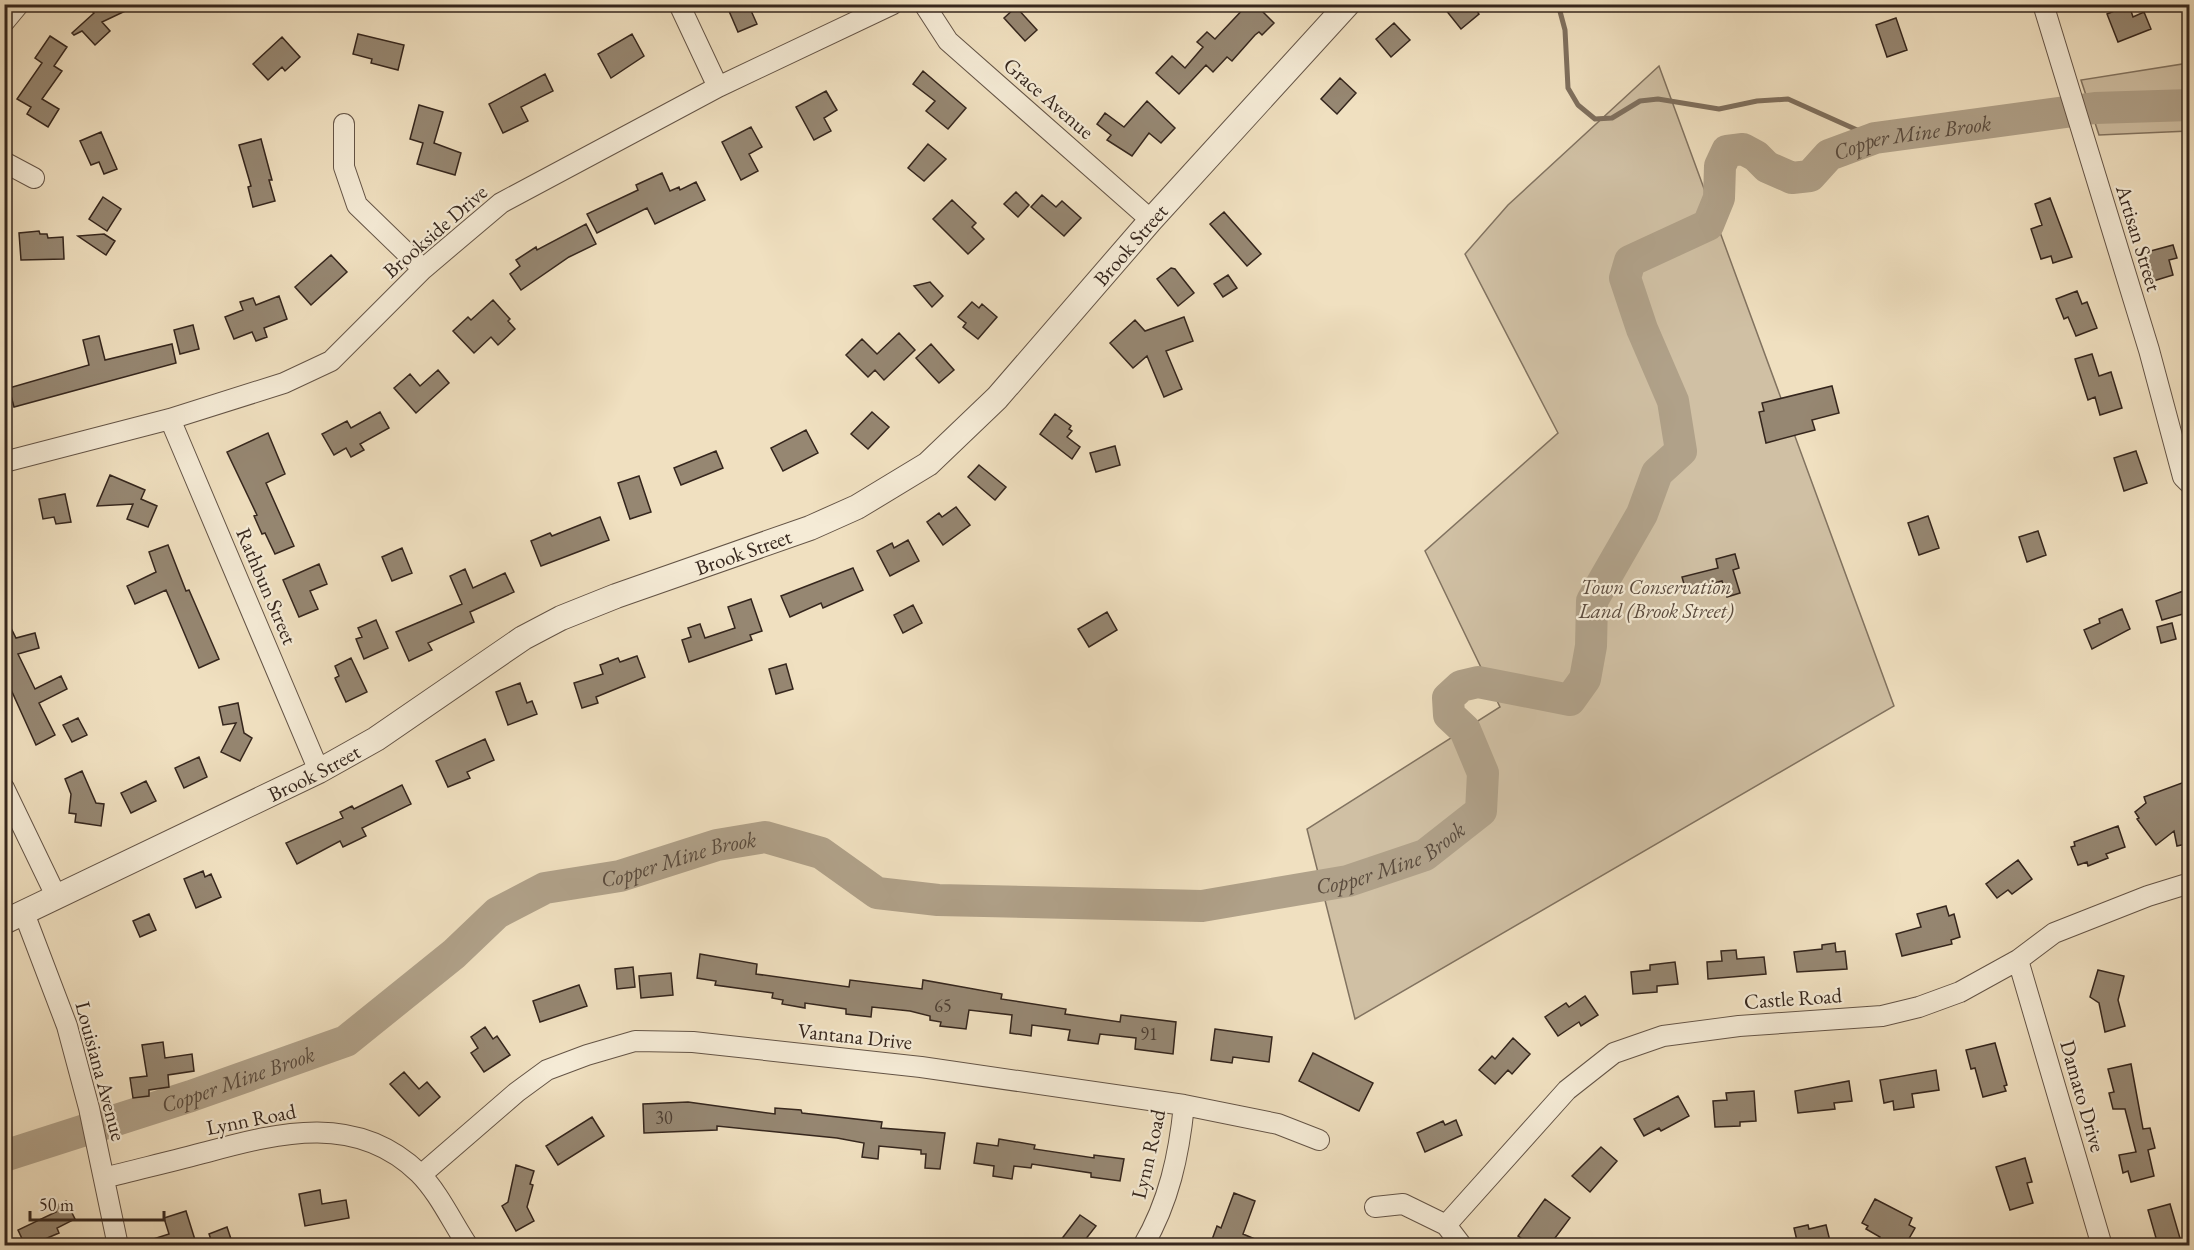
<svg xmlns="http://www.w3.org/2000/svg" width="2194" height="1250" font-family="'EB Garamond',serif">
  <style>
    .green { fill: #d0c0a4; stroke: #827360; stroke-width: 1.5 }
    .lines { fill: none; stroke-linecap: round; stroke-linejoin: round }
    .stream { stroke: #7f705e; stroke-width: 5 }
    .river { stroke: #b0a189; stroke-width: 32 }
    .building { fill: #968772; stroke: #35261d; stroke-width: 1.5 }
    .minor-casing { stroke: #645446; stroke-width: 22 }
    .tertiary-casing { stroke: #645446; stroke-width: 26 }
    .minor { stroke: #f5ebd6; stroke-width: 20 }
    .tertiary { stroke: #f5ebd6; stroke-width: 24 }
    .labels { text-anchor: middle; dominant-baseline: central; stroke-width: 4.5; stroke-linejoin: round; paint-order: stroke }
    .number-label { font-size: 18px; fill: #4d3e32 }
    .street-label { font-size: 21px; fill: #35261d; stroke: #f5ebd6 }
    .park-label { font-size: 21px; font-style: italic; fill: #5c4c3f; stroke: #f5ebd6 }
    .water-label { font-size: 22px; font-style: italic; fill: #5a4b3d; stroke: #f5ebd6 }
  </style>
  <rect width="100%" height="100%" fill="#f0e0c0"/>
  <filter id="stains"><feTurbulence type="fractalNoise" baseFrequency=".00333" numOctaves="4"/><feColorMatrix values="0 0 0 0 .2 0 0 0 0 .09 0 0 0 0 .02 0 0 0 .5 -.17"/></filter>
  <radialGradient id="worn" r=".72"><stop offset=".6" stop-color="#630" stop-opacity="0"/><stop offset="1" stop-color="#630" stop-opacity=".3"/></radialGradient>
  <path class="green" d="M 2189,63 L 2189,131 L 2099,135 L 2081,80 Z
    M 1659,66 L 1894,706 L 1355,1019 L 1307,829 L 1500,707 L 1425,551 L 1558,433 L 1465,254 L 1508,205 Z"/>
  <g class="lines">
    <path class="stream" d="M 1558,4 L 1565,30 L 1568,88 L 1578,105 L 1595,119 L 1612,118 L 1640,101 L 1658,99 L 1719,109 L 1757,101 L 1788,99 L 1875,138"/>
    <path class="river" id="s1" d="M 4,1156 L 191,1096 L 346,1041 L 454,954 L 497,913 L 545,888 L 620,876 L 717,845 L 765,837 L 821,853 L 877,893 L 938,900 L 1202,906 L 1348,881 L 1425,855 L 1481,811 L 1483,773 L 1465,730 L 1449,715 L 1448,698 L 1461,686 L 1478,682 L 1570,700 L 1585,679 L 1591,646 L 1592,601 L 1642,514 L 1657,473 L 1681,451 L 1673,401 L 1642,329 L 1625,278 L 1630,261 L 1708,225 L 1719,198 L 1720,166 L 1727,151 L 1743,149 L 1756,156 L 1767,167 L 1792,178 L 1810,176 L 1829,155 L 1875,138 L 2095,108 L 2190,105"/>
  </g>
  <path class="building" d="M 85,4 L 140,4 L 102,22 L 110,31 L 95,45 L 82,31 L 74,35 L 72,33 L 94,13 Z
    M 726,4 L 748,4 L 757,24 L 738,32 Z
    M 1248,4 L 1270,4 L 1263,12 L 1274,23 L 1262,35 L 1259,32 L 1255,35 L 1232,61 L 1227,57 L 1213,72 L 1206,65 L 1179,94 L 1156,73 L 1172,56 L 1185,68 L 1203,47 L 1197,42 L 1207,32 L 1215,39 Z
    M 1441,4 L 1472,4 L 1479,14 L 1461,29 Z
    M 2129,5 L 2133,17 L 2144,12 L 2151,29 L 2118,42 L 2107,14 Z
    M 1016,7 L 1037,30 L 1025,41 L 1004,18 Z
    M 1896,18 L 1907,50 L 1887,57 L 1876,25 Z
    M 1394,23 L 1410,40 L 1391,57 L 1376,39 Z
    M 358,34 L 404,45 L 398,70 L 371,63 L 372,59 L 353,54 Z
    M 632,34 L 644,56 L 611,78 L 598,54 Z
    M 50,36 L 67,47 L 54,66 L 62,71 L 42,99 L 59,109 L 48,127 L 27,114 L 31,107 L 17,99 L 42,63 L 35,58 Z
    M 282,37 L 300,57 L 285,71 L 282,67 L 268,80 L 253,64 Z
    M 923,71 L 966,108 L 948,129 L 926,111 L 935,101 L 913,84 Z
    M 545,74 L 553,91 L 521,107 L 528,121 L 503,133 L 489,104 Z
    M 1340,78 L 1356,93 L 1337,114 L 1321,99 Z
    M 826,91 L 837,110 L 824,118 L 831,131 L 814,140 L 796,107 Z
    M 1147,101 L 1175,128 L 1161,143 L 1149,133 L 1132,156 L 1107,140 L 1111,135 L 1097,124 L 1105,113 L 1124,127 Z
    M 419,105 L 443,112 L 434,143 L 461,153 L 455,175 L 417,164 L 423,143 L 410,139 Z
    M 751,127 L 762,147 L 749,154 L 758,171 L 741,180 L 722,142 Z
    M 101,132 L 117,169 L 104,174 L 99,162 L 91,165 L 80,141 Z
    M 261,139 L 272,180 L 269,180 L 275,201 L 253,207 L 248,187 L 251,186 L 239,145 Z
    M 928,144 L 946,159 L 924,181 L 908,168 Z
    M 662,173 L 670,191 L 679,187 L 680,190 L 696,182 L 705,200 L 655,224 L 647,208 L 597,233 L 587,214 L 638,190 L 636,185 Z
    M 1016,192 L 1029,205 L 1018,217 L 1004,204 Z
    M 1042,195 L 1056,207 L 1062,201 L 1081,218 L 1064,236 L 1031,207 Z
    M 103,197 L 121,209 L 107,231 L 89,219 Z
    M 2050,198 L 2072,257 L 2053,263 L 2051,256 L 2041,259 L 2031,229 L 2042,225 L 2035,204 Z
    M 952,200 L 976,223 L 972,227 L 984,239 L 968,254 L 933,219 Z
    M 1224,212 L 1261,254 L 1247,266 L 1210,224 Z
    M 586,224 L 596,244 L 569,257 L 521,290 L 510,274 L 520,266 L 516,260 L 536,247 L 537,250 Z
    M 39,231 L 40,234 L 47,234 L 48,238 L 63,237 L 64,259 L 21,260 L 19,233 Z
    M 104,234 L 115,241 L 106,255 L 78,236 Z
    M 2173,245 L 2177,258 L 2169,260 L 2173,275 L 2150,282 L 2143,253 Z
    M 331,255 L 347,272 L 311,305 L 295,287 Z
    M 1171,268 L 1175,269 L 1194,293 L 1178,306 L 1157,279 Z
    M 1228,275 L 1237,288 L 1223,297 L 1214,284 Z
    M 930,282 L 943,296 L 932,307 L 914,286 Z
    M 2077,291 L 2082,304 L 2087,302 L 2097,328 L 2076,336 L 2068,317 L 2064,319 L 2056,299 Z
    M 279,296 L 287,319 L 264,328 L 267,337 L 256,341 L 252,332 L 234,339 L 225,317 L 243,310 L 240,302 L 253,298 L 256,305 Z
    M 493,300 L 510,319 L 508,321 L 515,329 L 498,345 L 491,337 L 474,353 L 453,331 L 468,317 L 471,320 Z
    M 972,302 L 979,308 L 982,304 L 997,317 L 978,339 L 963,327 L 966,323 L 958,317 Z
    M 1184,317 L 1193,341 L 1166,351 L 1182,389 L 1164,397 L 1147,356 L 1133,368 L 1110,343 L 1135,320 L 1145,331 Z
    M 193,325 L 199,349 L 180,354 L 174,330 Z
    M 899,333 L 915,350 L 884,380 L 875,370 L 868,377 L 846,355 L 862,339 L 877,354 Z
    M 99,336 L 105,360 L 172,344 L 176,363 L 14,407 L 9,388 L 89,365 L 83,340 Z
    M 931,344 L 954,370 L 939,383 L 916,358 Z
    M 2092,354 L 2099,376 L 2111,372 L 2122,408 L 2100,415 L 2095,397 L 2088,400 L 2075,359 Z
    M 438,370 L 449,383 L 416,413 L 394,388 L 410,374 L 420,386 Z
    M 1832,386 L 1839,413 L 1812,420 L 1815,430 L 1766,443 L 1759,412 L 1764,411 L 1762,403 Z
    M 380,412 L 389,428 L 360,444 L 364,450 L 351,457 L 346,448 L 334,455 L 322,434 L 347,421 L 351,428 Z
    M 872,412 L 889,427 L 868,449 L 851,434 Z
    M 1055,414 L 1071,426 L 1069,429 L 1072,431 L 1067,437 L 1080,447 L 1072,459 L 1040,434 Z
    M 806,430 L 818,453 L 783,471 L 771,448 Z
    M 268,433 L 285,474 L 266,483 L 294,546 L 275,554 L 265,533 L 262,534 L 254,516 L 257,515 L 227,452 Z
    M 1115,446 L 1120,465 L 1096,472 L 1090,453 Z
    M 716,451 L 723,468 L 681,485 L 674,468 Z
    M 2136,451 L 2147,483 L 2124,491 L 2114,458 Z
    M 979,465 L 1006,487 L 995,500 L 968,477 Z
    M 110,475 L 145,490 L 141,499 L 157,506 L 148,527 L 127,519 L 133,504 L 97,506 Z
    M 639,476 L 651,512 L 630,519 L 618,483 Z
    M 65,494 L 71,522 L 56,524 L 54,517 L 43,519 L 39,499 Z
    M 956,507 L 970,525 L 943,545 L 927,522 L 939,513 L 942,517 Z
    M 1928,516 L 1939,548 L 1919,555 L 1908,523 Z
    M 600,517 L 609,540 L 541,566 L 531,541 L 550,533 L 552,536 Z
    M 2038,531 L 2046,555 L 2027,562 L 2019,537 Z
    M 908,540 L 919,561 L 890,576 L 877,551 L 892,543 L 894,548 Z
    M 168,545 L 186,591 L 189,590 L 219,659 L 199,668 L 166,590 L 135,604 L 127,586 L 156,572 L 149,552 Z
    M 402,548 L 412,573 L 392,581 L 382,557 Z
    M 1735,554 L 1739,568 L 1733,570 L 1740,593 L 1727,597 L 1722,581 L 1686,591 L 1682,577 L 1718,568 L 1716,559 Z
    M 319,564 L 327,584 L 310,591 L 318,609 L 299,617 L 283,580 Z
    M 853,568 L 863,590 L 823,608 L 821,603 L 790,617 L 781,596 Z
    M 465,569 L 473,588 L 505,573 L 514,592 L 470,612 L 474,622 L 428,643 L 432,650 L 409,661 L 396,632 L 462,604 L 450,576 Z
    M 2186,590 L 2190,612 L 2162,620 L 2156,601 Z
    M 751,599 L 762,631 L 750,635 L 752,640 L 689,662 L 682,640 L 691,637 L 688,628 L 700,624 L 705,638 L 735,628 L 728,607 Z
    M 913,605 L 922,623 L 903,633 L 894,615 Z
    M 2122,609 L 2130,629 L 2092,649 L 2084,630 L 2100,623 L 2099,619 Z
    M 1107,612 L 1117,630 L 1089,647 L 1078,629 Z
    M 4,614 L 16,638 L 35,633 L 39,648 L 18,654 L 35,689 L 61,676 L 67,689 L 39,703 L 55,735 L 36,745 L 4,674 Z
    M 376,620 L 388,648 L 364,659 L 356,639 L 362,637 L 358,628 Z
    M 2172,623 L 2176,639 L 2161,643 L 2157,627 Z
    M 637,656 L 645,677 L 596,697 L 598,703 L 582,708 L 574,683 L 603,674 L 600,665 L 618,658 L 620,662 Z
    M 351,658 L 367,692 L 346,702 L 335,678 L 339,676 L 335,666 Z
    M 786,664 L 793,689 L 776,694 L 769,669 Z
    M 520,683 L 527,703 L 532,701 L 537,714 L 508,725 L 496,692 Z
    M 238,703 L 244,733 L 252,738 L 240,761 L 221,752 L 236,723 L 223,725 L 219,707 Z
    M 78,718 L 87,735 L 72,742 L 63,725 Z
    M 485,739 L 494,760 L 467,772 L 470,778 L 448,787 L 436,761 Z
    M 199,757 L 207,777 L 184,788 L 175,768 Z
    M 82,771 L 96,803 L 104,804 L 101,826 L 75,822 L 76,814 L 69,813 L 71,794 L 65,779 Z
    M 2190,780 L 2190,843 L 2177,846 L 2174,831 L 2156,845 L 2137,819 L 2139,818 L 2135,812 L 2146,803 L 2144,797 Z
    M 146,781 L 156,801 L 131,813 L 121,793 Z
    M 402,785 L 411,804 L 362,828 L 366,836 L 343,847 L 340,841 L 297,864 L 286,843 L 343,818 L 340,812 L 352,806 L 354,809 Z
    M 2118,826 L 2125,847 L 2106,854 L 2108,858 L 2088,866 L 2087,862 L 2078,865 L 2071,847 L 2075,846 L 2074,842 Z
    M 2018,860 L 2032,879 L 2012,894 L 2008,890 L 1997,898 L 1986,884 Z
    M 203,871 L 205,877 L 211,874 L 221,897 L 196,908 L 184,879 Z
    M 1946,906 L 1949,916 L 1954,914 L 1960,937 L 1951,940 L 1952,944 L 1902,956 L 1896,934 L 1921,927 L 1917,914 Z
    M 149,914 L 156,930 L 140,937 L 133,921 Z
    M 1835,943 L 1836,952 L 1845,951 L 1847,969 L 1797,972 L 1794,952 L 1822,949 L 1822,945 Z
    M 1736,950 L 1737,959 L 1764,957 L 1766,974 L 1708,979 L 1707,962 L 1722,961 L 1721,951 Z
    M 700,954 L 757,964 L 756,974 L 849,987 L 850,980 L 922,989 L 923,980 L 1002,994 L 1001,999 L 1066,1009 L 1065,1014 L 1120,1022 L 1121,1015 L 1176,1022 L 1173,1054 L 1135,1049 L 1136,1038 L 1100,1034 L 1098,1044 L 1068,1040 L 1070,1030 L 1032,1025 L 1031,1036 L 1010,1033 L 1012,1015 L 969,1010 L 966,1029 L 940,1026 L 941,1022 L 930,1020 L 930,1016 L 910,1011 L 872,1007 L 871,1017 L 846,1014 L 846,1009 L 805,1003 L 805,1008 L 782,1004 L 783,1000 L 772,998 L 773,993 L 715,985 L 716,981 L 697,978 Z
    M 1675,962 L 1678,984 L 1657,986 L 1657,992 L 1633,994 L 1631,972 L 1650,970 L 1650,965 Z
    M 633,967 L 635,987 L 617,989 L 615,969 Z
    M 2098,970 L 2124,976 L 2118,1000 L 2125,1026 L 2105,1032 L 2099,1003 L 2090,997 Z
    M 671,973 L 673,995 L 641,998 L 639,976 Z
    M 579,985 L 587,1006 L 540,1022 L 533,1001 Z
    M 1585,996 L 1598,1015 L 1581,1026 L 1579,1022 L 1558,1036 L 1545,1017 L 1566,1003 L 1569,1007 Z
    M 485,1027 L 493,1039 L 497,1036 L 510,1055 L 484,1072 L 471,1053 L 478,1048 L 471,1037 Z
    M 1215,1029 L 1272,1037 L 1269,1062 L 1233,1057 L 1232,1063 L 1211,1060 Z
    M 1513,1038 L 1530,1054 L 1512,1074 L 1508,1070 L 1495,1084 L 1479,1070 L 1492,1056 L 1495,1059 Z
    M 163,1042 L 165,1058 L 192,1054 L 194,1071 L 168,1075 L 169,1087 L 149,1090 L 149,1096 L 133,1098 L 130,1078 L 147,1076 L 142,1045 Z
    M 1995,1043 L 2007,1085 L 2004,1086 L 2006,1091 L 1983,1097 L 1975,1068 L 1971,1069 L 1966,1050 Z
    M 1313,1053 L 1373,1083 L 1359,1111 L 1299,1081 Z
    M 2131,1064 L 2143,1129 L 2150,1128 L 2155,1148 L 2148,1150 L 2154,1176 L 2131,1182 L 2128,1171 L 2123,1173 L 2119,1155 L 2136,1152 L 2125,1109 L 2113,1109 L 2109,1093 L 2114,1092 L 2108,1069 Z
    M 1936,1070 L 1939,1090 L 1912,1094 L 1914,1107 L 1894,1110 L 1893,1101 L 1884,1103 L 1880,1080 Z
    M 404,1072 L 419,1089 L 427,1082 L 440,1097 L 419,1116 L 390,1084 Z
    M 1849,1081 L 1852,1101 L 1834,1103 L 1835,1109 L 1798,1113 L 1795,1091 Z
    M 1754,1091 L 1756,1121 L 1740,1122 L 1740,1126 L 1715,1127 L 1713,1101 L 1727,1100 L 1726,1093 Z
    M 1678,1096 L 1689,1116 L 1661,1131 L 1659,1128 L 1644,1136 L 1634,1119 Z
    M 688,1102 L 775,1114 L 775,1108 L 801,1110 L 802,1113 L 882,1122 L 881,1128 L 945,1133 L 940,1169 L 925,1168 L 926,1154 L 921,1154 L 921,1150 L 879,1146 L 878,1159 L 862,1157 L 864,1143 L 837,1138 L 717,1126 L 717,1130 L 644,1133 L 643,1104 Z
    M 592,1117 L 604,1136 L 558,1165 L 546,1146 Z
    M 1456,1120 L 1462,1135 L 1425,1152 L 1417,1133 L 1443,1121 L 1445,1125 Z
    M 999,1139 L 1035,1145 L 1034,1149 L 1094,1158 L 1094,1155 L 1124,1159 L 1120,1181 L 1091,1177 L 1091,1173 L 1032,1164 L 1031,1168 L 1014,1166 L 1012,1179 L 993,1176 L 994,1166 L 974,1163 L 977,1143 L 998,1146 Z
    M 1601,1147 L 1617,1161 L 1590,1192 L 1572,1176 Z
    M 2025,1158 L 2032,1182 L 2027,1183 L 2033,1203 L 2010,1210 L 1996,1167 Z
    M 516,1165 L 534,1171 L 530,1184 L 533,1185 L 527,1207 L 534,1221 L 516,1231 L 502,1206 L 508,1202 Z
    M 320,1190 L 322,1204 L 346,1200 L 349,1218 L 305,1226 L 299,1194 Z
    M 1234,1193 L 1255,1201 L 1243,1234 L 1269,1245 L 1210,1245 L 1217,1226 L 1221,1228 Z
    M 1545,1199 L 1570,1218 L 1552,1242 L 1547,1239 L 1543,1245 L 1531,1245 L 1518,1236 Z
    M 1875,1199 L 1912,1218 L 1909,1225 L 1915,1228 L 1907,1242 L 1903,1240 L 1900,1245 L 1876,1245 L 1880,1237 L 1866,1229 L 1868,1226 L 1862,1223 Z
    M 66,1201 L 75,1219 L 57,1228 L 59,1233 L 31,1245 L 25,1245 L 18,1230 L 56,1212 L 53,1207 Z
    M 2170,1204 L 2182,1245 L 2158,1245 L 2148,1210 Z
    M 186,1211 L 196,1243 L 187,1245 L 145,1245 L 144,1242 L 169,1234 L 164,1218 Z
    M 1080,1215 L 1096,1226 L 1081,1245 L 1057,1245 Z
    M 1808,1225 L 1809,1229 L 1826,1225 L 1831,1245 L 1798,1245 L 1794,1228 Z
    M 227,1227 L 233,1245 L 213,1245 L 209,1234 Z"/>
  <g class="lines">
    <g class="minor-casing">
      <path id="minor" d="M 679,4 L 718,87
        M 924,4 L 948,41 L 1151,220
        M 2043,4 L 2149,350 L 2183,477 L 2190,484
        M 4,22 L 19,4
        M 344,124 L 344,167 L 357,205 L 423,269
        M 4,162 L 34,178
        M 170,419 L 319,771
        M 4,462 L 170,419 L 284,383 L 331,361 L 423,269 L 501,203 L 718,87 L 893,4
        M 4,788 L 57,898
        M 24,913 L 67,1026 L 89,1108 L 118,1246
        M 2018,960 L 2102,1246
        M 421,1175 L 517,1092 L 547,1070 L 587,1055 L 635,1041 L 693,1042 L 921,1067 L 1184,1105 L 1278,1124 L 1319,1140
        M 104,1178 C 139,1169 173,1161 207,1152 C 281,1132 357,1113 419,1173 C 439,1193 452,1222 468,1246
        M 1375,1207 L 1403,1204 L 1446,1225 L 1462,1246
        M 1446,1225 L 1567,1090 L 1614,1053 L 1663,1036 L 1739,1026 L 1882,1016 L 1919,1007 L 1960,992 L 2018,960 L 2054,933 L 2148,896 L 2190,883
        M 1143,1246 C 1169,1202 1179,1155 1184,1105"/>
    </g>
    <g class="tertiary-casing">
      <g id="tertiary">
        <path id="s2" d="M 4,922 L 319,771 L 376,739 L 523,638 L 561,618 L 616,596 L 810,528 L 857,507 L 928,464 L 997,398 L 1151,220 L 1348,4"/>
      </g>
    </g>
    <use href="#minor" class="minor"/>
    <use href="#tertiary" class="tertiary"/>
  </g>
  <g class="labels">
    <g class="number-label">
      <text x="943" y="1005">65</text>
      <text x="1149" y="1033">91</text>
      <text x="664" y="1117">30</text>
    </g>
    <g class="street-label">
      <text transform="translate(1049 98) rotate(41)">Grace Avenue</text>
      <text transform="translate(435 231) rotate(-41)">Brookside Drive</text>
      <text transform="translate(2139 238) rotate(73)">Artisan Street</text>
      <text stroke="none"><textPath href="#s2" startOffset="1334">Brook Street</textPath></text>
      <text stroke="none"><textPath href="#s2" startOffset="830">Brook Street</textPath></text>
      <text transform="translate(267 586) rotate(67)">Rathbun Street</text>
      <text stroke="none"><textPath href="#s2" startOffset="344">Brook Street</textPath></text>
      <text transform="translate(1793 998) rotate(-4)">Castle Road</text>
      <text transform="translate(855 1036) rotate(6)">Vantana Drive</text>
      <text transform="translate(101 1071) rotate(75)">Louisiana Avenue</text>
      <text transform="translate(2083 1096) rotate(74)">Damato Drive</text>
      <text transform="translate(251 1119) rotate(-11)">Lynn Road</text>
      <text transform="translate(1148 1154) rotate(-77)">Lynn Road</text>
    </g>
    <g class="park-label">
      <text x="1656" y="586">Town Conservation<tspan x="1656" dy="24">Land (Brook Street)</tspan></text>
    </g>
    <g class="water-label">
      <text stroke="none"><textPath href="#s1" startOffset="2696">Copper Mine Brook</textPath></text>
      <text stroke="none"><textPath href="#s1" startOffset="1488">Copper Mine Brook</textPath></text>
      <text stroke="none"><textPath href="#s1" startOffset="750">Copper Mine Brook</textPath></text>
      <text stroke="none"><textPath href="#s1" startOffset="246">Copper Mine Brook</textPath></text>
    </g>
  </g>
  <rect width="2194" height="1250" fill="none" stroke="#f0e0c0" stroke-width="24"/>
  <rect x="6" y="6" width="2182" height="1238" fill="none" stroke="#35261d" stroke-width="3"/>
  <rect x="12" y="12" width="2170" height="1226" fill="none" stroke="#35261d" stroke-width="1.5"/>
  <path d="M30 1211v9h134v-9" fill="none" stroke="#35261d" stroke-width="3"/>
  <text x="39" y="1211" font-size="18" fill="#35261d" stroke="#f5ebd6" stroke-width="4.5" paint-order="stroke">50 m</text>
  <rect width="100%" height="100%" filter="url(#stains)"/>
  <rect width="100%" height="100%" fill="url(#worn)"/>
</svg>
